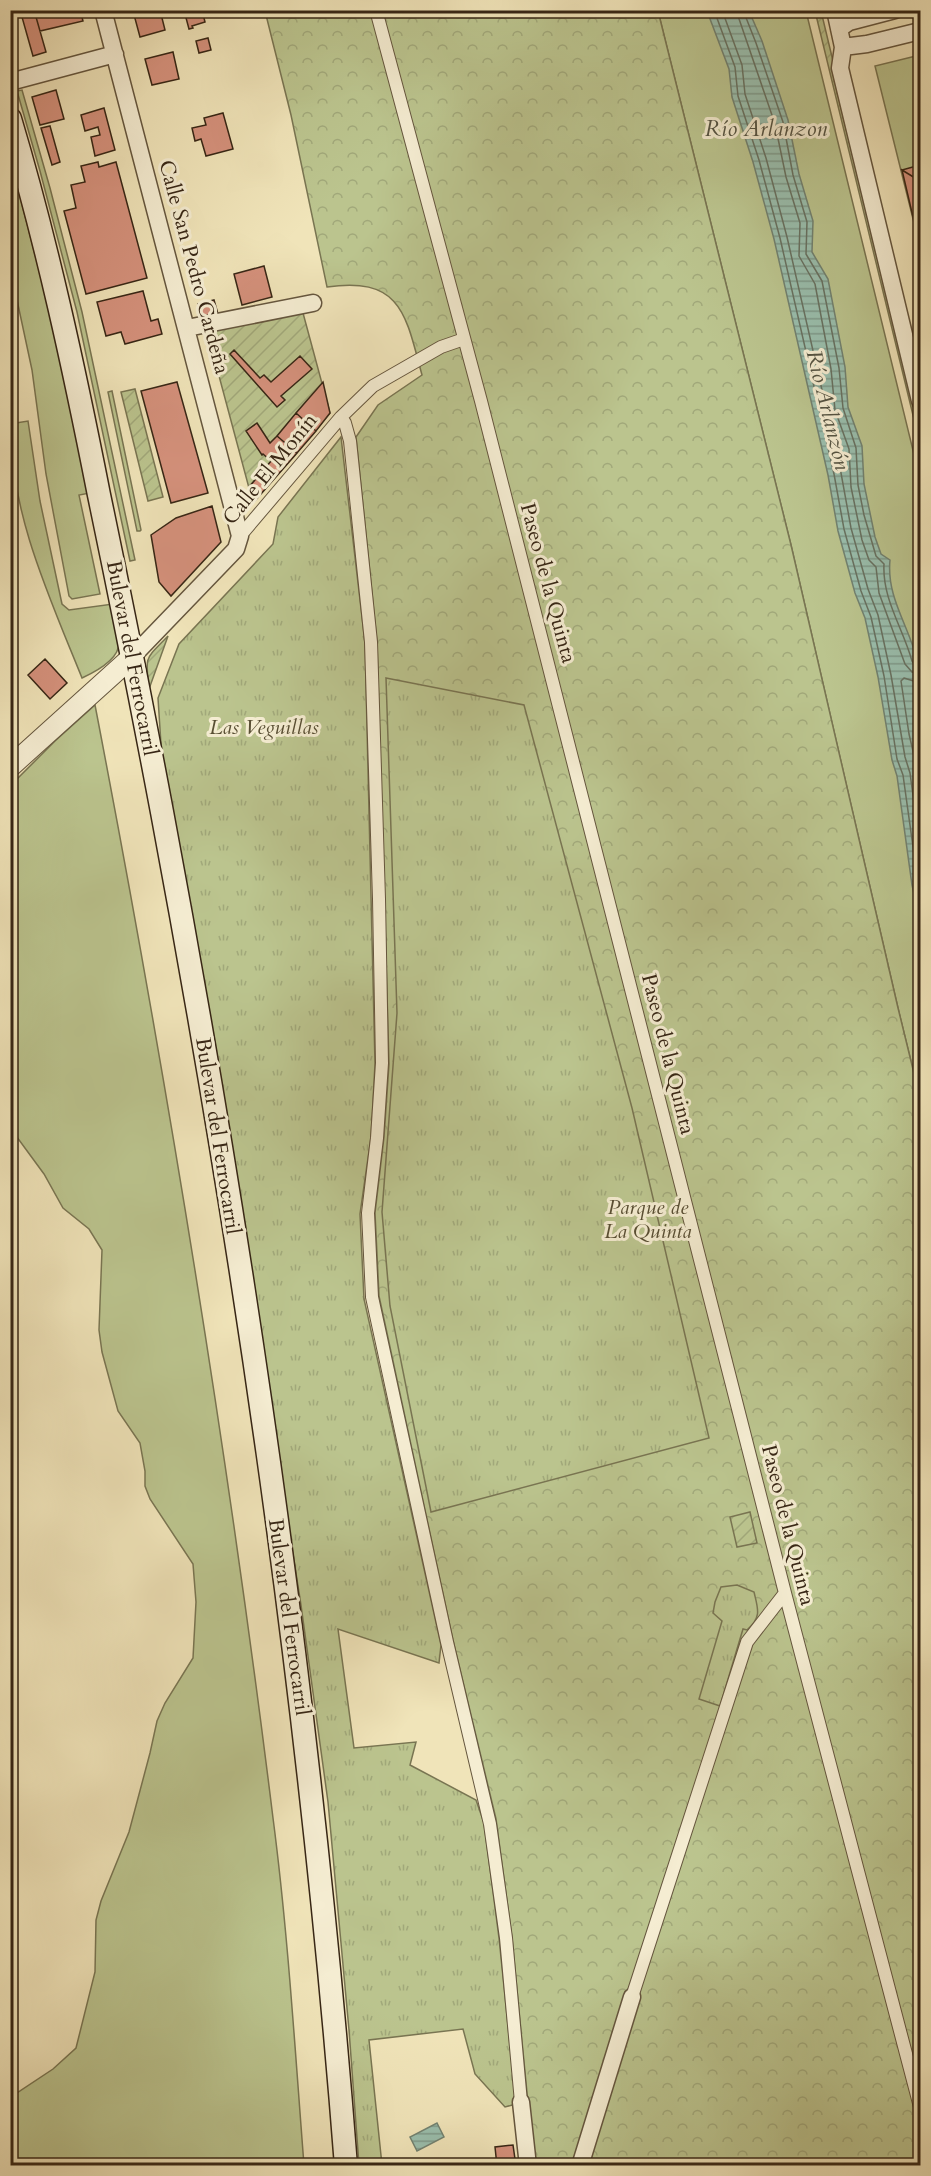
<svg xmlns="http://www.w3.org/2000/svg" width="931" height="2176" font-family="Cardo,serif">
  <style>
    .grass { fill: #bbc48e; stroke: #797552; stroke-width: 1.5 }
    .forest { fill: url(#forest-crowns); stroke: #797552; stroke-width: 1.5 }
    .park { fill: url(#park-tufts); stroke: #797552; stroke-width: 1.5 }
    .garden { fill: url(#garden-furrows); stroke: #797552; stroke-width: 1.5 }
    .water { fill: url(#water-rules); stroke: #728271; stroke-width: 1.5 }
    .lines { fill: none; stroke-linecap: round; stroke-linejoin: round }
    .shore { stroke: #687262; stroke-width: 1.5 }
    .building { fill: #d5917c; stroke: #372615; stroke-width: 1.5 }
    .pedestrian-casing { stroke: #65563e; stroke-width: 14 }
    .minor-casing { stroke: #65563e; stroke-width: 19 }
    .tertiary-casing { stroke: #65563e; stroke-width: 22 }
    .secondary-casing { stroke: #372615; stroke-width: 25 }
    .pedestrian { stroke: #f5edd2; stroke-width: 12 }
    .minor { stroke: #f5edd2; stroke-width: 16 }
    .tertiary { stroke: #f5edd2; stroke-width: 20 }
    .secondary { stroke: #f5edd2; stroke-width: 22 }
    .labels { text-anchor: middle; dominant-baseline: central; stroke-width: 6; stroke-linejoin: round; paint-order: stroke }
    .street-label { font-size: 21px; fill: #372615; stroke: #f5edd2 }
    .park-label { font-size: 21px; font-style: italic; fill: #584e33; stroke: #f5edd2 }
    .water-label { font-size: 22px; font-style: italic; fill: #555443; stroke: #f5edd2 }
  </style>
  <defs>
    <pattern id="forest-crowns" width="20" height="18" patternUnits="userSpaceOnUse" patternTransform="scale(1.5)"><rect width="20" height="18" fill="#bbc48e"/><path d="M2 6a3 3 0 1 1 6 0M12 15a3 3 0 1 1 6 0" fill="none" stroke="#a1a87a"/></pattern>
    <pattern id="park-tufts" width="24" height="20" patternUnits="userSpaceOnUse" patternTransform="scale(1.5)"><rect width="24" height="20" fill="#bbc48e"/><path d="M3 7l-1-3M5 7V3M7 7l1-3M15 17l-1-3M17 17v-4M19 17l1-3" fill="none" stroke="#a1a87a"/></pattern>
    <pattern id="garden-furrows" width="10" height="10" patternUnits="userSpaceOnUse" patternTransform="scale(1.5)"><rect width="10" height="10" fill="#bbc48e"/><path d="M-1 1l2-2M0 10L10 0M9 11l2-2" fill="none" stroke="#a1a87a"/></pattern>
    <pattern id="water-rules" width="6" height="5" patternUnits="userSpaceOnUse" patternTransform="scale(1.5)"><rect width="6" height="5" fill="#9abfae"/><path d="M0 2.5h6" fill="none" stroke="#7e9b8c"/></pattern>
  </defs>
  <rect width="100%" height="100%" fill="#f0e4b9"/>
  <filter id="stains"><feTurbulence type="fractalNoise" baseFrequency=".00333" numOctaves="4"/><feColorMatrix values="0 0 0 0 .2 0 0 0 0 .09 0 0 0 0 .02 0 0 0 .5 -.17"/></filter>
  <radialGradient id="worn" r=".72"><stop offset=".6" stop-color="#630" stop-opacity="0"/><stop offset="1" stop-color="#630" stop-opacity=".3"/></radialGradient>
  <path class="grass" d="M 658,11 L 806,11 L 920,479 L 920,1098 L 898,1008 L 791,545 Z
    M 920,55 L 920,247 L 875,66 Z
    M 22,90 L 50,188 L 82,312 L 135,560 L 130,561 L 77,312 L 40,171 L 17,91 Z
    M 10,158 L 59,347 L 90,493 L 79,495 L 100,594 L 72,599 L 69,596 L 46,474 L 32,370 L 11,272 Z
    M 112,391 L 141,530 L 140,531 L 137,531 L 108,392 Z
    M 28,421 L 40,501 L 62,604 L 69,610 L 113,604 C 115,616 120,631 119,643 C 119,659 95,672 82,678 C 49,596 11,515 10,424 Z
    M 95,705 C 166,1074 227,1445 273,1818 C 288,1933 295,2050 304,2165 L 11,2165 L 11,2097 L 53,2069 L 76,2048 L 95,1972 L 96,1920 L 101,1901 L 129,1832 L 150,1753 L 157,1721 L 165,1703 L 193,1658 L 196,1602 L 193,1564 L 150,1499 L 145,1486 L 145,1471 L 140,1443 L 118,1411 L 102,1352 L 99,1330 L 102,1250 L 89,1229 L 63,1208 L 44,1174 L 11,1129 L 11,785 L 55,741 Z"/>
  <path class="forest" d="M 265,11 L 658,11 L 791,545 L 898,1008 L 920,1098 L 920,2165 L 534,2165 L 512,1938 L 496,1819 L 453,1640 L 379,1296 L 375,1213 L 384,1137 L 389,1064 L 377,642 L 356,437 L 378,405 L 422,375 C 406,316 402,276 327,287 L 291,115 Z"/>
  <path class="park" d="M 341,437 L 365,643 L 375,1064 L 371,1137 L 360,1214 L 364,1299 L 441,1645 L 439,1663 L 338,1629 L 354,1748 L 416,1742 L 410,1765 L 476,1800 L 484,1823 L 499,1938 L 516,2104 L 505,2107 L 475,2074 L 463,2029 L 369,2040 L 382,2165 L 359,2165 L 349,2030 L 328,1802 L 301,1605 L 275,1439 L 162,760 L 158,698 L 179,644 L 273,544 L 278,517 Z
    M 386,678 L 524,705 L 632,1108 L 709,1438 L 431,1512 L 390,1306 L 382,1212 L 397,1013 Z
    M 737,1585 L 754,1592 C 758,1609 762,1617 747,1630 L 743,1629 L 720,1706 L 699,1699 L 722,1621 L 713,1613 L 715,1602 L 721,1587 Z"/>
  <path class="garden" d="M 815,11 L 821,11 L 920,424 L 920,444 Z
    M 303,313 L 330,413 L 253,503 L 207,331 Z
    M 135,389 L 163,497 L 148,501 L 121,392 Z
    M 168,636 L 149,689 C 145,655 145,660 168,636 Z
    M 750,1512 L 757,1543 L 737,1547 L 730,1517 Z"/>
  <path class="water" d="M 707,11 L 749,11 L 762,41 L 788,120 L 799,174 L 813,221 L 812,252 L 828,279 L 845,367 L 848,407 L 862,446 L 864,484 L 875,537 L 881,554 L 890,560 C 885,610 927,644 918,694 L 920,697 L 920,920 L 912,885 L 897,776 L 892,760 L 878,677 L 865,618 L 855,593 L 838,531 L 828,475 L 774,239 L 753,162 L 732,97 L 729,69 Z
    M 437,2123 L 444,2137 L 417,2151 L 410,2137 Z"/>
  <g class="lines">
    <path class="shore" d="M 714,10 L 735,67 L 738,96 L 759,160 L 780,238 L 834,474 L 844,529 L 861,591 L 871,617 L 884,676 L 897,759 L 903,775 L 920,897
      M 722,10 L 742,65 L 745,94 L 766,158 L 787,237 L 841,473 L 851,528 L 868,589 L 878,615 L 891,675 L 905,757 L 910,773 L 920,847
      M 736,10 L 775,124 L 786,177 L 800,223 L 799,256 L 815,284 L 831,369 L 835,410 L 849,449 L 851,487 L 862,540 L 869,560 L 876,567 L 879,593 L 905,664 L 912,672 L 920,674
      M 743,10 L 756,43 L 783,122 L 793,175 L 807,222 L 806,254 L 822,281 L 839,368 L 843,408 L 856,448 L 858,485 L 864,515 L 876,556 L 884,564 C 882,599 903,628 912,661 L 915,665 L 920,666
      M 920,683 L 904,678 L 901,681 L 909,734 L 920,781"/>
  </g>
  <path class="building" d="M 20,10 L 34,10 L 46,52 L 33,56 Z
    M 34,10 L 80,10 L 83,21 L 40,31 Z
    M 160,10 L 165,30 L 140,37 L 133,11 Z
    M 202,10 L 205,22 L 192,26 L 193,28 L 189,29 L 185,14 Z
    M 208,38 L 211,50 L 199,53 L 196,41 Z
    M 173,52 L 179,79 L 152,85 L 145,59 Z
    M 56,90 L 64,119 L 40,125 L 32,97 Z
    M 104,108 L 115,150 L 95,156 L 91,137 L 100,135 L 98,127 L 85,131 L 81,115 Z
    M 223,113 L 233,149 L 206,156 L 201,139 L 195,141 L 192,128 L 206,125 L 204,118 Z
    M 50,126 L 60,162 L 52,165 L 41,128 Z
    M 98,162 L 99,167 L 116,162 L 147,278 L 86,294 L 64,211 L 76,208 L 71,185 L 85,182 L 81,166 Z
    M 920,165 L 920,181 L 902,170 Z
    M 902,170 L 920,181 L 920,247 L 913,217 Z
    M 264,266 L 272,297 L 242,305 L 234,274 Z
    M 143,291 L 151,321 L 158,319 L 162,334 L 125,344 L 121,332 L 106,336 L 97,302 Z
    M 214,300 L 218,314 L 202,318 L 198,304 Z
    M 234,350 L 260,378 L 264,375 L 271,382 L 300,356 L 312,369 L 281,396 L 285,400 L 277,407 L 230,354 Z
    M 177,382 L 208,493 L 171,503 L 141,391 Z
    M 323,382 L 330,413 L 316,431 L 296,413 Z
    M 296,413 L 316,431 L 297,453 L 277,436 Z
    M 257,423 L 270,443 L 277,436 L 297,453 L 253,503 L 249,487 L 271,461 L 263,454 L 262,455 L 246,431 Z
    M 212,506 L 221,542 L 171,596 L 159,582 L 151,535 L 176,518 Z
    M 45,659 L 67,683 L 50,699 L 28,675 Z
    M 513,2145 L 516,2166 L 497,2166 L 495,2147 Z"/>
  <g class="lines">
    <g class="pedestrian-casing">
      <path id="pedestrian" d="M 376,10 L 481,401 L 785,1593 L 920,2107
        M 341,417 L 345,423 L 350,441 L 371,642 L 379,899 L 382,1063 L 377,1138 L 368,1213 L 372,1297 L 447,1642 L 490,1824 L 506,1938 L 521,2102
        M 240,536 L 341,417 L 373,386 L 441,347 L 464,339
        M 632,1997 L 747,1642 L 785,1593"/>
    </g>
    <g class="minor-casing">
      <path id="minor" d="M 103,10 L 240,536 L 236,549 L 133,656
        M 835,10 L 843,47 L 840,68 L 920,401
        M 839,29 L 849,22 L 895,10
        M 843,47 L 867,44 L 920,31
        M 10,82 L 115,54
        M 187,328 L 313,303
        M 521,2102 L 528,2166
        M 580,2166 L 632,1997"/>
    </g>
    <g class="tertiary-casing">
      <path id="tertiary" d="M 10,767 L 133,656"/>
    </g>
    <g class="secondary-casing">
      <path id="secondary" d="M 10,119 C 47,243 74,368 99,495 C 121,600 142,706 162,812 C 246,1259 311,1712 346,2166"/>
    </g>
    <use href="#pedestrian" class="pedestrian"/>
    <use href="#minor" class="minor"/>
    <use href="#tertiary" class="tertiary"/>
    <use href="#secondary" class="secondary"/>
  </g>
  <g class="labels">
    <g class="street-label">
      <text transform="translate(194 267) rotate(75)">Calle San Pedro Cardeña</text>
      <text transform="translate(270 469) rotate(-51)">Calle El Monín</text>
      <text transform="translate(548 583) rotate(75)">Paseo de la Quinta</text>
      <text transform="translate(132 658) rotate(79)">Bulevar del Ferrocarril</text>
      <text transform="translate(668 1054) rotate(76)">Paseo de la Quinta</text>
      <text transform="translate(218 1136) rotate(81)">Bulevar del Ferrocarril</text>
      <text transform="translate(788 1525) rotate(76)">Paseo de la Quinta</text>
      <text transform="translate(289 1617) rotate(82)">Bulevar del Ferrocarril</text>
    </g>
    <g class="park-label">
      <text x="264" y="727">Las Veguillas</text>
      <text x="648" y="1207">Parque de<tspan x="648" dy="24">La Quinta</tspan></text>
    </g>
    <g class="water-label">
      <text x="766" y="129">Río Arlanzon</text>
      <text transform="translate(828 410) rotate(76)">Río Arlanzón</text>
    </g>
  </g>
  <rect width="931" height="2176" fill="none" stroke="#f0e4b9" stroke-width="36"/>
  <rect x="12" y="12" width="907" height="2152" fill="none" stroke="#372615" stroke-width="3"/>
  <rect x="18" y="18" width="895" height="2140" fill="none" stroke="#372615" stroke-width="1.5"/>
  <rect width="100%" height="100%" filter="url(#stains)"/>
  <rect width="100%" height="100%" fill="url(#worn)"/>
</svg>
